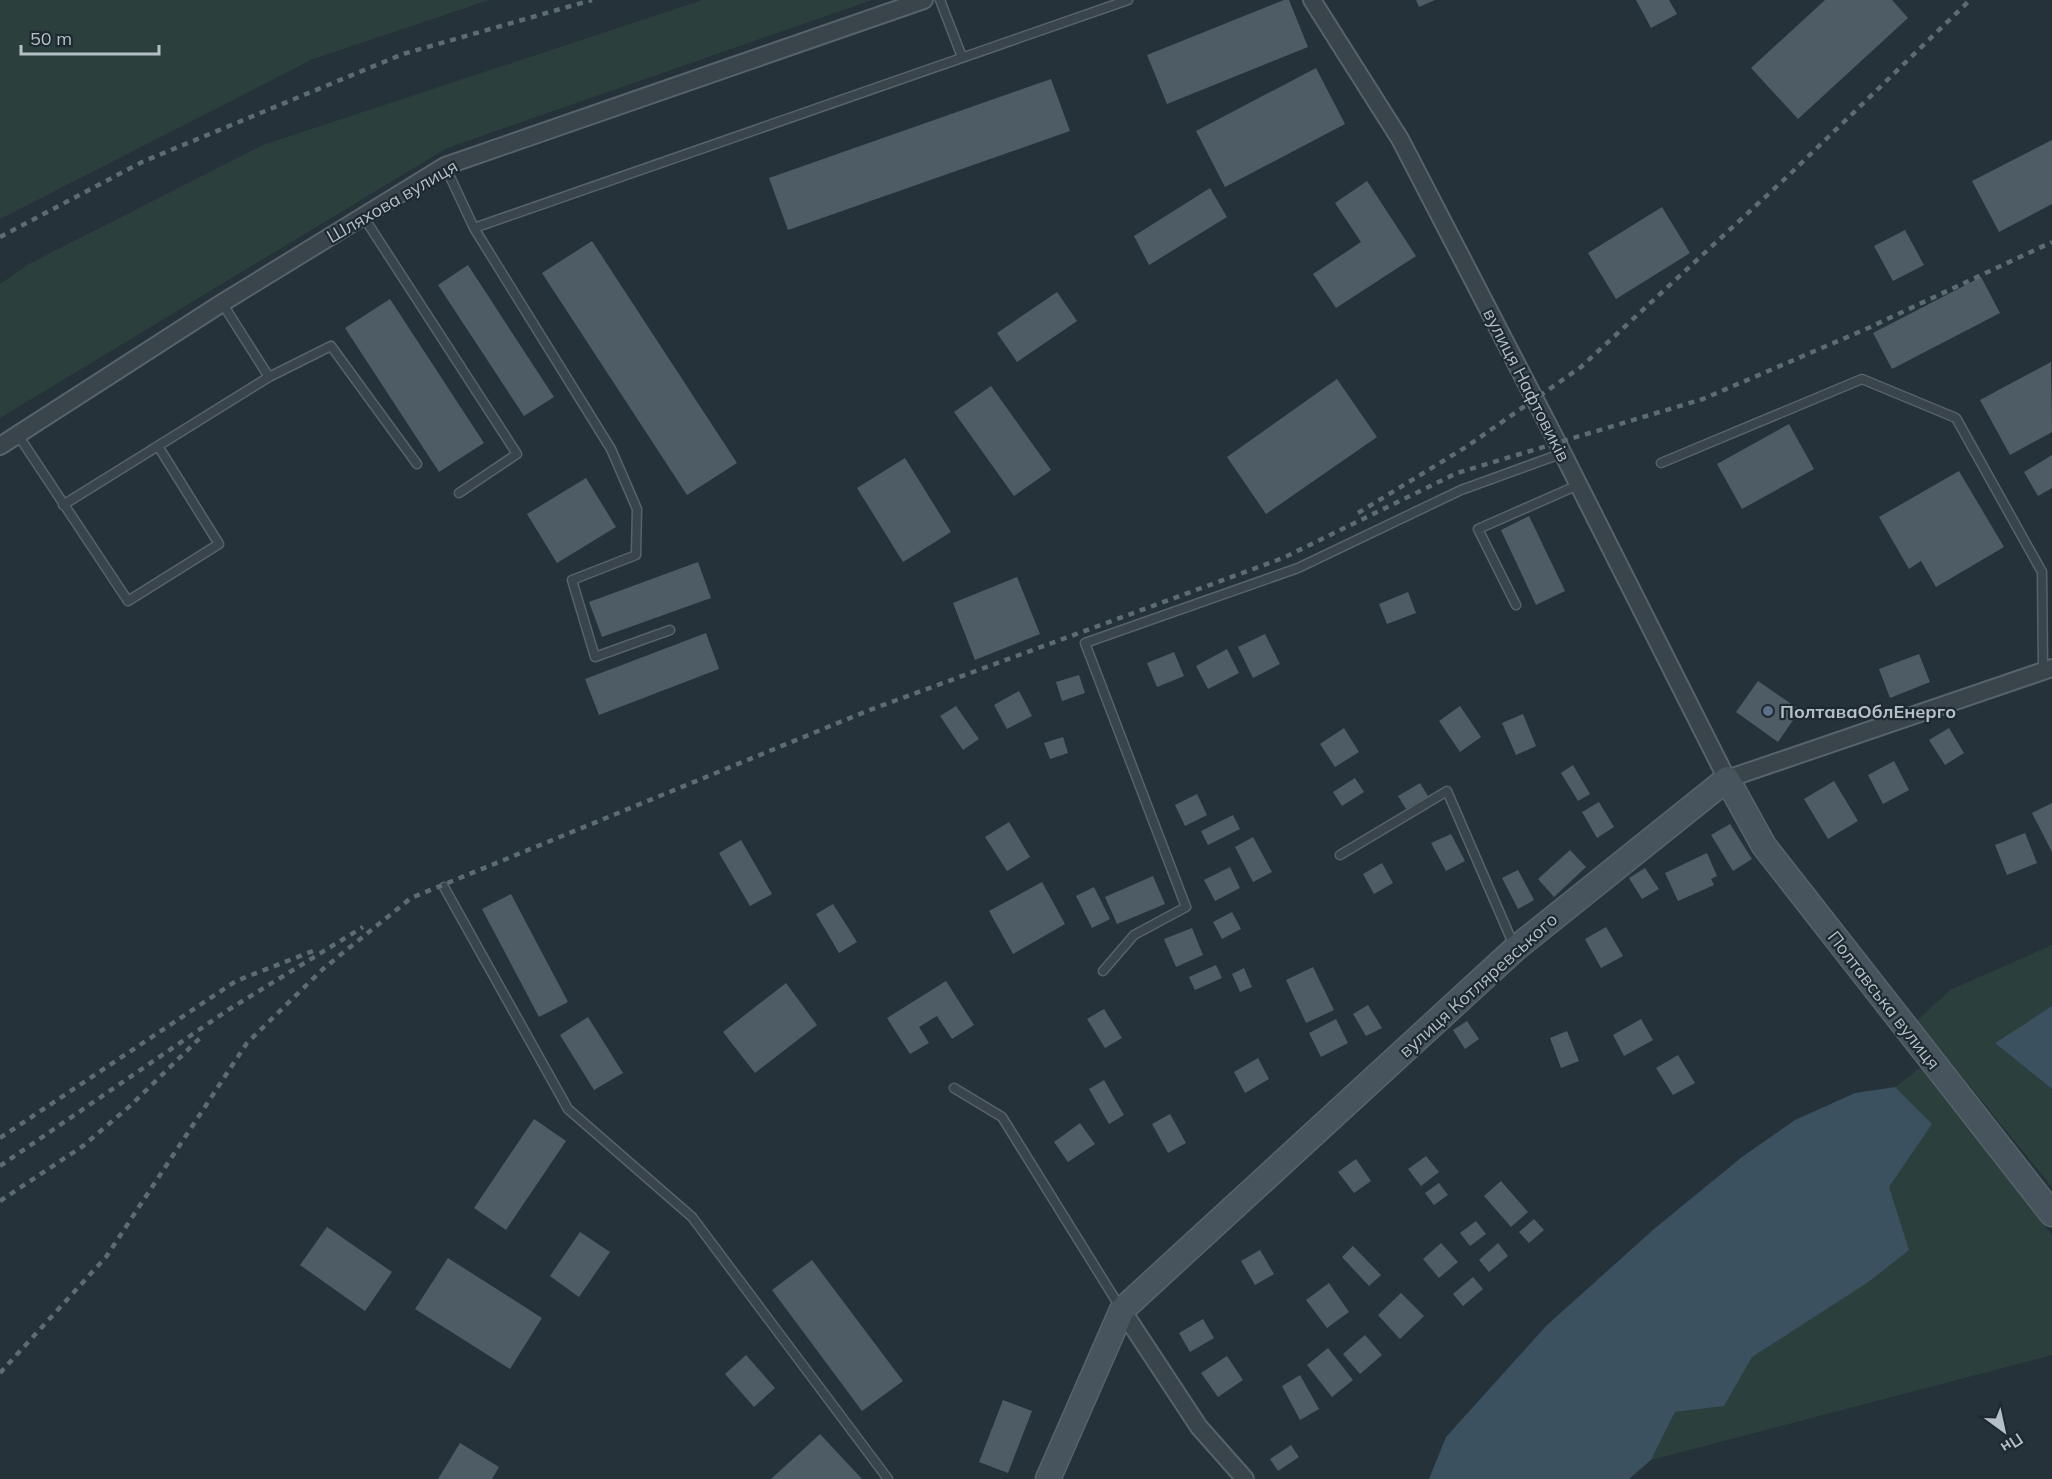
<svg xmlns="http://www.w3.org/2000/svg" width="2052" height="1479" font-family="Mulish,sans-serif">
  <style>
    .green { fill: #2b403d }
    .water { fill: #3b5160 }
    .building { fill: #4e5d65 }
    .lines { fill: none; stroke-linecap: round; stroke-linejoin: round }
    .lane-casing { stroke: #576269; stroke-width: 11 }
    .street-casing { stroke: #576269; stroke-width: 20 }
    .secondary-casing { stroke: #576269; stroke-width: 27 }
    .lane { stroke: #39444b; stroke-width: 8 }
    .street { stroke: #39444b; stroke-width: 16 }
    .secondary { stroke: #47545d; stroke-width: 24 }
    .rail { stroke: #5d6b73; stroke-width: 4.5; stroke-dasharray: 6 6; stroke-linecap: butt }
    .service-dot { fill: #5c6f8a; stroke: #1e2930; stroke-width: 2 }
    .labels { text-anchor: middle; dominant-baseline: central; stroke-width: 4.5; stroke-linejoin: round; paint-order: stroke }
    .street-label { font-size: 18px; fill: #b5bfc6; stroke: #1e2930 }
    .poi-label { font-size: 18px; font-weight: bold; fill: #b5bfc6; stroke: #1e2930; text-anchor: start }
  </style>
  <rect width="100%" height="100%" fill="#25323a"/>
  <path class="green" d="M 0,0 L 489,0 L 313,59 L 0,219 Z
    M 703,0 L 872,0 L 447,148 L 0,418 L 0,284 L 29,264 L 263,145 Z
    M 2052,945 L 2052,1006 L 1995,1043 L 2052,1089 L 2052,1187 L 1917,1021 L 1950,990 Z
    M 1920,1068 L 2052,1235 L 2052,1355 L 1651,1460 L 1675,1412 L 1724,1406 L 1751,1357 L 1867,1283 L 1889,1187 L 1931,1124 L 1895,1087 Z"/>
  <path class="water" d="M 2052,1006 L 2052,1089 L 1995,1043 Z
    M 1895,1087 L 1932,1124 L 1889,1187 L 1909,1250 L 1867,1283 L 1752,1357 L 1724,1406 L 1675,1412 L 1651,1460 L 1629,1479 L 1429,1479 L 1446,1437 L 1546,1326 L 1654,1229 L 1742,1157 L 1795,1120 L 1855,1093 Z"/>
  <path class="building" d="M 1284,0 L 1289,0 L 1308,47 L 1167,104 L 1147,55 Z
    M 1416,0 L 1435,0 L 1419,7 Z
    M 1636,0 L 1669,0 L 1677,14 L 1651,28 Z
    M 1825,0 L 1892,0 L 1908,18 L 1798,119 L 1751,68 Z
    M 1316,68 L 1345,124 L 1225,187 L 1196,131 Z
    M 1051,79 L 1070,131 L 788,230 L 769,178 Z
    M 2052,140 L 2052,204 L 1999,232 L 1972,181 Z
    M 1367,181 L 1416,256 L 1336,308 L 1313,274 L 1361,242 L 1335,203 Z
    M 1210,188 L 1227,217 L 1149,265 L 1134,236 Z
    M 1662,207 L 1690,253 L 1616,299 L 1588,253 Z
    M 1905,230 L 1924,265 L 1893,281 L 1874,246 Z
    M 592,241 L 737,463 L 687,495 L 542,273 Z
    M 468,265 L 554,397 L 524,416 L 438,285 Z
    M 1981,277 L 2000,313 L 1892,369 L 1873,333 Z
    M 1057,292 L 1077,321 L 1017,362 L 997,333 Z
    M 390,299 L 484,443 L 439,472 L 345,328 Z
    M 2051,362 L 2052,432 L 2010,455 L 1980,400 Z
    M 1337,379 L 1377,437 L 1266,514 L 1227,457 Z
    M 991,386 L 1051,470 L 1014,496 L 954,412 Z
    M 1789,424 L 1814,469 L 1742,509 L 1717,464 Z
    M 2052,455 L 2052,488 L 2038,496 L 2024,472 Z
    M 905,458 L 951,532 L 903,562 L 857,488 Z
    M 1959,471 L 2004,547 L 1936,587 L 1921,561 L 1909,569 L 1879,517 Z
    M 586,478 L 616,527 L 557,563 L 527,514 Z
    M 1529,516 L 1565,591 L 1536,605 L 1501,530 Z
    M 698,562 L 711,598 L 602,637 L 589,602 Z
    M 1017,577 L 1040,634 L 975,660 L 953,603 Z
    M 1408,592 L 1416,613 L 1387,624 L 1379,604 Z
    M 706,633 L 719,669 L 599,715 L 585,679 Z
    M 1265,634 L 1280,664 L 1253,678 L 1238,647 Z
    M 1227,649 L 1239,673 L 1208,689 L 1196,666 Z
    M 1174,652 L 1184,676 L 1157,687 L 1147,663 Z
    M 1919,654 L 1930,682 L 1890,698 L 1879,669 Z
    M 1079,675 L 1085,693 L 1062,701 L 1056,682 Z
    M 1758,681 L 1800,710 L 1778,742 L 1736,712 Z
    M 1019,691 L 1032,716 L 1007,729 L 994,705 Z
    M 956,706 L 979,739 L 963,750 L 940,716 Z
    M 1460,706 L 1481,737 L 1460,752 L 1439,721 Z
    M 1523,714 L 1536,746 L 1516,755 L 1502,723 Z
    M 1344,728 L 1359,752 L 1335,767 L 1320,744 Z
    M 1949,728 L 1964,753 L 1945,765 L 1929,740 Z
    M 1063,737 L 1068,753 L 1050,759 L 1044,743 Z
    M 1894,761 L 1909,790 L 1883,804 L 1868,775 Z
    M 1573,765 L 1590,794 L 1578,801 L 1561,773 Z
    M 1355,778 L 1364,792 L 1342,806 L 1333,792 Z
    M 1834,781 L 1858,821 L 1828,839 L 1804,799 Z
    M 1420,783 L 1428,796 L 1406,809 L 1398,796 Z
    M 1197,794 L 1207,815 L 1185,826 L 1175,805 Z
    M 1599,802 L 1614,827 L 1597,838 L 1582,812 Z
    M 2052,803 L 2052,852 L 2032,813 Z
    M 1233,815 L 1240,829 L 1208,845 L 1201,831 Z
    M 1009,822 L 1030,857 L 1007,871 L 985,837 Z
    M 1730,824 L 1752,859 L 1733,871 L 1711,835 Z
    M 2025,833 L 2037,863 L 2007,875 L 1995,845 Z
    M 1451,834 L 1465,861 L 1446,871 L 1431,843 Z
    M 1253,837 L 1272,872 L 1253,882 L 1235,847 Z
    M 741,840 L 772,894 L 750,906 L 719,853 Z
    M 1570,850 L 1586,867 L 1554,897 L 1538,879 Z
    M 1707,853 L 1717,876 L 1711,879 L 1714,885 L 1678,901 L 1665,873 Z
    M 1382,863 L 1393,883 L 1374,894 L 1363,874 Z
    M 1230,867 L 1240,888 L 1215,901 L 1204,880 Z
    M 1645,868 L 1659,889 L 1642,899 L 1629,878 Z
    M 1518,870 L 1534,900 L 1518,909 L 1502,878 Z
    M 1153,876 L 1165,904 L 1117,924 L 1105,897 Z
    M 1042,882 L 1065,924 L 1013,954 L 989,911 Z
    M 1094,887 L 1110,919 L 1092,928 L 1076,896 Z
    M 511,894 L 568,1002 L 539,1017 L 482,909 Z
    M 833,904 L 857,942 L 839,953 L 816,914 Z
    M 1232,912 L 1241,929 L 1222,939 L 1213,922 Z
    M 1606,927 L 1623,956 L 1601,968 L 1585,939 Z
    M 1192,928 L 1203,955 L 1176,967 L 1164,939 Z
    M 1216,965 L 1222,978 L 1195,990 L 1189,977 Z
    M 1313,967 L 1334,1010 L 1306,1023 L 1286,980 Z
    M 1244,968 L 1252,987 L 1240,992 L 1232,974 Z
    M 946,981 L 974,1025 L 952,1039 L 937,1016 L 919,1027 L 929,1043 L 910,1054 L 887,1018 Z
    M 786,983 L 817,1025 L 755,1073 L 723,1032 Z
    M 1368,1005 L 1382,1028 L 1366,1036 L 1353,1014 Z
    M 1104,1009 L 1122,1038 L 1105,1048 L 1087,1019 Z
    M 588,1017 L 623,1073 L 594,1090 L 560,1035 Z
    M 1336,1019 L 1348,1043 L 1321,1057 L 1309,1033 Z
    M 1641,1019 L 1653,1040 L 1624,1056 L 1613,1035 Z
    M 1467,1021 L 1479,1039 L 1465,1049 L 1453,1030 Z
    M 1567,1031 L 1579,1061 L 1561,1068 L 1550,1038 Z
    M 1678,1055 L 1695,1083 L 1673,1095 L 1656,1068 Z
    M 1258,1058 L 1269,1079 L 1245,1093 L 1234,1072 Z
    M 1104,1080 L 1124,1115 L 1109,1124 L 1089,1089 Z
    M 1170,1114 L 1186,1143 L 1168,1153 L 1152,1124 Z
    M 534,1119 L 566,1141 L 506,1230 L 474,1208 Z
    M 1080,1123 L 1095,1144 L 1068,1162 L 1054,1142 Z
    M 1426,1156 L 1439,1172 L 1421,1186 L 1408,1169 Z
    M 1356,1159 L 1371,1181 L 1354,1193 L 1338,1172 Z
    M 1501,1181 L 1528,1212 L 1511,1227 L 1484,1196 Z
    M 1439,1183 L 1448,1195 L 1434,1205 L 1425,1193 Z
    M 1534,1219 L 1544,1230 L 1529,1243 L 1519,1232 Z
    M 1476,1221 L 1486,1234 L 1470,1246 L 1460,1233 Z
    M 327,1227 L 392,1272 L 365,1311 L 300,1265 Z
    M 580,1232 L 610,1252 L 579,1297 L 550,1276 Z
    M 1441,1243 L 1458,1262 L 1439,1278 L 1423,1259 Z
    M 1498,1243 L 1508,1256 L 1489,1272 L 1479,1260 Z
    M 1353,1246 L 1381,1275 L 1369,1286 L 1342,1257 Z
    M 1260,1250 L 1274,1274 L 1255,1285 L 1241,1261 Z
    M 448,1258 L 542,1318 L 510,1369 L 415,1309 Z
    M 812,1260 L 903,1381 L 862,1411 L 772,1290 Z
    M 1473,1277 L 1483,1289 L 1463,1306 L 1453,1294 Z
    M 1329,1283 L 1349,1312 L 1327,1328 L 1306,1300 Z
    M 1401,1293 L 1424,1316 L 1400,1339 L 1378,1315 Z
    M 1203,1319 L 1214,1338 L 1190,1352 L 1179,1333 Z
    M 1365,1335 L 1382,1355 L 1360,1374 L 1343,1354 Z
    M 1328,1348 L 1353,1380 L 1332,1397 L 1307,1365 Z
    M 746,1355 L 775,1388 L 754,1407 L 725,1374 Z
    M 1227,1356 L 1243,1380 L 1218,1397 L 1201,1373 Z
    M 1300,1375 L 1319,1409 L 1300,1420 L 1282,1386 Z
    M 1003,1400 L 1032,1411 L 1008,1473 L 979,1462 Z
    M 820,1434 L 862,1479 L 771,1479 Z
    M 460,1443 L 499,1467 L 492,1479 L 438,1479 Z
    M 1291,1445 L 1299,1457 L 1278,1471 L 1270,1459 Z"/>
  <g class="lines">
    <g class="lane-casing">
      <path id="lane" d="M 940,0 L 962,57
        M 445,166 L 474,228 L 611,449 L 637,509 L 636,555 L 572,580 L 595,657 L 670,630
        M 363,216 L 517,454 L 459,493
        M 474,228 L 1128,0
        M 222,303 L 269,377
        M 18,435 L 128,601 L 219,544 L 158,446
        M 1661,463 L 1862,379 L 1956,418 L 2042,572 L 2043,671
        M 63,505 L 269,377 L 331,346 L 417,464
        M 1516,605 L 1478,529 L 1578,485
        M 1340,855 L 1447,791 L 1515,948
        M 444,887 L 568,1109 L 692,1217 L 888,1479
        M 1103,971 L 1134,935 L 1186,907 L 1085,643 L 1298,568 L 1461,490 L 1563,453
        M 954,1088 L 1002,1117 L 1120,1307"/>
    </g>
    <g class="street-casing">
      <path id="street" d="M 1312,0 L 1400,139 L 1557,442 L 1727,779 L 2052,668
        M 0,446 L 222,303 L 445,166 L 924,0
        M 1122,1310 L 1199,1427 L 1245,1479"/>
    </g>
    <g class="secondary-casing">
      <path id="secondary" d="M 1048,1479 L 1122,1310 L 1515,949 L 1727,779 L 1764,846 L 2052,1214"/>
    </g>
    <use href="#lane" class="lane"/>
    <use href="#street" class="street"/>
    <use href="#secondary" class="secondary"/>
    <path class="rail" d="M 0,237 L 142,162 L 403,54 L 592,0
      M 1358,513 L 1466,447 L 1581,367 L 1789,175 L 1970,0
      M 0,1138 L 236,981 L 313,951
      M 0,1166 L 228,1010 L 363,927
      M 0,1201 L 83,1146 L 131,1105 L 202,1036
      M 0,1373 L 106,1257 L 247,1043 L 323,969 L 411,898 L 867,711 L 1283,558 L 1457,473 L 1703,399 L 1866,329 L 2052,242"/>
  </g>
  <circle class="service-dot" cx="1768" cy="711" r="6"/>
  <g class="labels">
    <g class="street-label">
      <text transform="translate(392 201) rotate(-30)">Шляхова вулиця</text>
      <text transform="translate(1527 385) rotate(63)">вулиця Нафтовиків</text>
      <text transform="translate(1478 985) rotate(-42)">вулиця Котляревського</text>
      <text transform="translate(1884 1000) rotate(52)">Полтавська вулиця</text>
    </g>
    <g class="poi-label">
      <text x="1780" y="711">ПолтаваОблЕнерго</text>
    </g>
  </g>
  <g transform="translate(2004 1431) rotate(147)" stroke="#1e2930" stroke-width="4.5" paint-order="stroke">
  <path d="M0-4.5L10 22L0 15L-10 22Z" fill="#b5bfc6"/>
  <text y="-9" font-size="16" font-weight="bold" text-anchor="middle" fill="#b5bfc6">Пн</text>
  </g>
  <path d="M21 45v9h138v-9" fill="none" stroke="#b5bfc6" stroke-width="3"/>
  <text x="30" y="45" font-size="18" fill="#b5bfc6" stroke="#1e2930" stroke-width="4.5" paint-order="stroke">50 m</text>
</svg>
